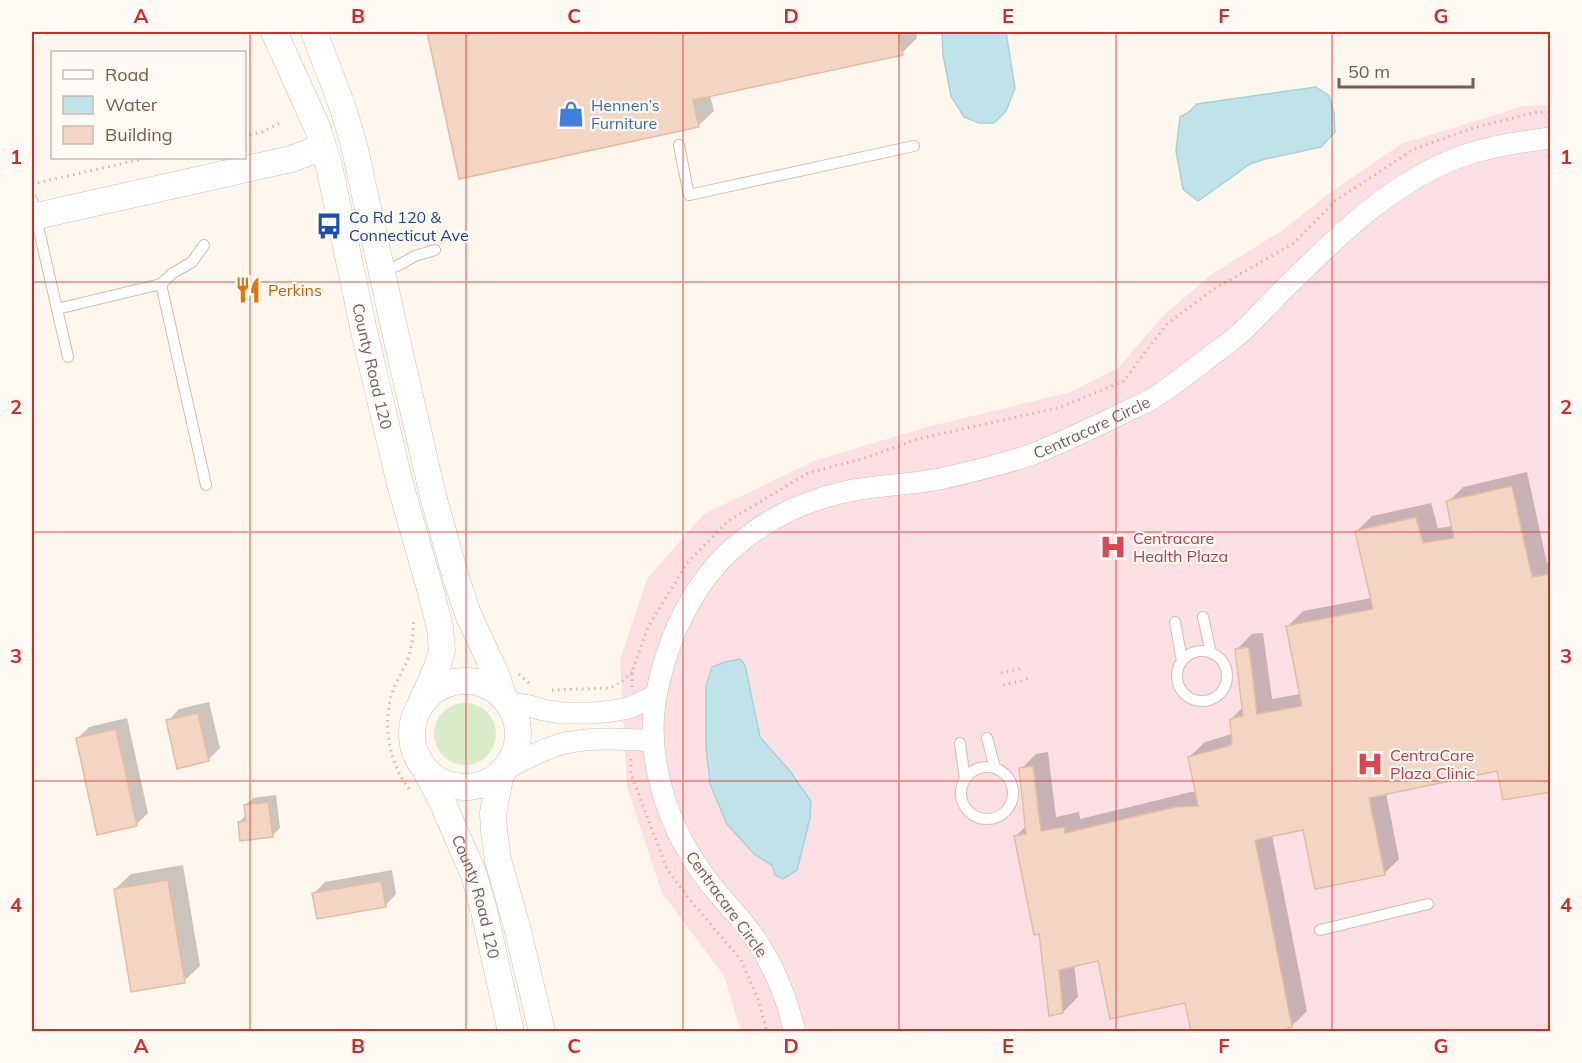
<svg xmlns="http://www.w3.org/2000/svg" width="1582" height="1063" font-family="Mulish,sans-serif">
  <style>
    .medical { fill: #fbdfe3 }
    .green { fill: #d8ecc9 }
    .water { fill: #bfe3e8; stroke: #a5d3da; stroke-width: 1.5 }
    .shadow { fill: #0003 }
    .building { fill: #f3d5c3; stroke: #e6bba3; stroke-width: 1.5 }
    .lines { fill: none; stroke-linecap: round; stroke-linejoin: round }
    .service-casing { stroke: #d1beb0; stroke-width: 12 }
    .minor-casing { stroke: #d1beb0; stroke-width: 22 }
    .tertiary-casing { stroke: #d1beb0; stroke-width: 27 }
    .path { stroke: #d9b8a5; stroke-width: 3; stroke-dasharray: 1.5 4.5; stroke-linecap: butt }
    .service { stroke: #fff; stroke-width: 10 }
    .minor { stroke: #fff; stroke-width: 21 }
    .tertiary { stroke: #fff; stroke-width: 26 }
    .grid { fill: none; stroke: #d62828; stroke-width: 1.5; stroke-opacity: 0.55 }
    .labels { text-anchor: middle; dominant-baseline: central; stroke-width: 4.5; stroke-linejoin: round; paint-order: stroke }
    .shop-label { font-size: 16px; fill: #366cbe; stroke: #fffaf3; text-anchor: start }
    .transit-label { font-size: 16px; fill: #164399; stroke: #fffaf3; text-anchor: start }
    .food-label { font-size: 16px; fill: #c56008; stroke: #fffaf3; text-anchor: start }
    .street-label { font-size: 16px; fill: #7a5c4d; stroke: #fffaf3 }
    .health-label { font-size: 16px; fill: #be3a42; stroke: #fffaf3; text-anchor: start }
    .neatline { fill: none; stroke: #d62828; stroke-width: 2 }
    .grid-label { font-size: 20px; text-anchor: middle; font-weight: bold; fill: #d62828 }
  </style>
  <rect width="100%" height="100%" fill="#fdf6ec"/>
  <path class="medical" d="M 1550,105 L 1550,1031 L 741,1031 L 724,976 L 662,893 L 627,787 L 620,660 L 647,579 L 704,514 L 814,461 L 927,427 L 1071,392 L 1118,368 L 1162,317 L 1212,274 L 1283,230 L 1327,195 L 1401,144 L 1524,106 Z"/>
  <path class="green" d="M434 734a31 31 0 1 1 62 0a31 31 0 1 1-62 0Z"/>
  <path class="water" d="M 942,32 L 1006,32 L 1015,88 L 1006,111 L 994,123 L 979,123 L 964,117 L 951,96 L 943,55 Z
    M 1316,87 L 1329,96 L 1334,113 L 1335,132 L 1321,147 L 1265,159 L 1250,164 L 1198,201 L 1183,189 L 1176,151 L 1180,117 L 1189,112 L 1197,104 Z
    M 740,659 L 745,665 L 760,737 L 789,770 L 811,801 L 810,818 L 797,870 L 783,879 L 775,875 L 772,865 L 755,855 L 727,824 L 710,784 L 706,747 L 706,686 L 712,667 L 725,662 Z"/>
  <path class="shadow" d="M 429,32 L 916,32 L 917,38 L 902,53 L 710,95 L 714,111 L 698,126 L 460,178 Z
    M 1527,472 L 1547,563 L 1550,562 L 1550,790 L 1499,769 L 1386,793 L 1399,859 L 1384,874 L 1305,829 L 1272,835 L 1307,1011 L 1292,1026 L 1186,1001 L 1100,959 L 1074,965 L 1078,997 L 1063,1012 L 1040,933 L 1016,836 L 1027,825 L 1021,769 L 1036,754 L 1048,752 L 1056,817 L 1079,812 L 1080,819 L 1191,792 L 1197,792 L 1189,757 L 1205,742 L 1232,734 L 1231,719 L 1243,707 L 1237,649 L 1252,634 L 1263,633 L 1272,699 L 1301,694 L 1288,626 L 1303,611 L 1372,598 L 1357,531 L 1372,516 L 1431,503 L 1438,528 L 1453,526 L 1448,502 L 1463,487 Z
    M 209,702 L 220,748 L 208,760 L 168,721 L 179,709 Z
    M 127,718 L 148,813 L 137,824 L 99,833 L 77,739 L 89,727 Z
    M 276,795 L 280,828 L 272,836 L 239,822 L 246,815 L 245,805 L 253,798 Z
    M 183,865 L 200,966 L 184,981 L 115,889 L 131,874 Z
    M 392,870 L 396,894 L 385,906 L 314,893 L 325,882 Z"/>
  <path class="building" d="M 427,32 L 898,32 L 903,55 L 693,100 L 699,127 L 459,179 Z
    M 1512,486 L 1532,577 L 1551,574 L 1551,792 L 1503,800 L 1497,771 L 1369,798 L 1385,875 L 1315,889 L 1303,830 L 1255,840 L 1292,1027 L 1277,1032 L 1191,1032 L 1185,1003 L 1110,1019 L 1098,961 L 1059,970 L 1063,1013 L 1049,1016 L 1039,934 L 1034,935 L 1014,836 L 1026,834 L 1019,768 L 1033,766 L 1041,831 L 1064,827 L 1065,833 L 1175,807 L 1198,806 L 1188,757 L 1232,745 L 1230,719 L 1243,716 L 1235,649 L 1249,647 L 1257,714 L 1302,706 L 1286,626 L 1373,609 L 1355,531 L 1416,517 L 1423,543 L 1454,538 L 1446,501 Z
    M 198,713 L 209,761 L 177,769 L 166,720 Z
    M 116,729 L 137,826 L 97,835 L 76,738 Z
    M 268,802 L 273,837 L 240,841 L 238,822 L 246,821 L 244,805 Z
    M 168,880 L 185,983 L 131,992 L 114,889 Z
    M 381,881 L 386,907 L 317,919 L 312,893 Z"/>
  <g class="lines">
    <g class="service-casing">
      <path id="service" d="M 679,145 L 689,195 L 914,146
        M 32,200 L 68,357
        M 382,271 L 397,266 L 415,256 L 435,250
        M 161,284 L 206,485
        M 57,309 L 161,284 L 173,273 L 192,262 L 204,245
        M 1203,617 L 1211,653
        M 1175,622 L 1182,661
        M1177 676a25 25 0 1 1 50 0a25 25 0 1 1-50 0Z
        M 987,738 L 995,768
        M 960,743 L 965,779
        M961 793a26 26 0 1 1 52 0a26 26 0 1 1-52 0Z
        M 1320,930 L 1428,904"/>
    </g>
    <g class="minor-casing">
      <g id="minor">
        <path d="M 508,703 L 530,706 L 543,710 L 562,713 L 592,713 L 613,711 L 628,708 L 656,696"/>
        <path d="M 505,769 C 524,760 544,748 565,743 C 594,737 623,739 653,741"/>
        <path id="s1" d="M 795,1032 C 787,1000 776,970 758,943 C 745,922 727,905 711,885 C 669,832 643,759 657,691 C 669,633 696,576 744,539 C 773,516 809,500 844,492 C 875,485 908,485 940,479 C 970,472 1005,464 1033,454 C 1061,443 1088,430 1115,417 C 1128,410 1142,405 1155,397 C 1171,387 1187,374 1203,362 C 1214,353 1227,345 1238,335 C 1251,324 1263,310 1275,298 C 1331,243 1387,183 1463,156 C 1491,146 1521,142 1550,138"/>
      </g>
    </g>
    <g class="tertiary-casing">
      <g id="tertiary">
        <path id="s2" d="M 274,32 L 318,129 L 329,166 L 364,331 L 400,484 L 431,592 L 440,628 L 442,650 L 438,665 L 421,703"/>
        <path d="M 314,32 L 343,108 L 354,145 L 396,336 L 433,496 L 456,578 L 468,614 L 495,672 L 504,698"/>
        <path d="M 32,217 L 291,159 L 323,147"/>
        <circle cx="465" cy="734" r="53"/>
        <path id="s3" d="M 426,771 L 440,797 L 474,875 L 484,911 L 511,1032"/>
        <path d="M 501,773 L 493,813 L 494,831 L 498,860 L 517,927 L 542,1032"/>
      </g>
    </g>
    <path class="path" d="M 244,136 L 262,132 L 280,123
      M 32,184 L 147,158
      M 1001,673 L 1023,668
      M 519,674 L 532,686
      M 1003,685 L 1021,681 L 1031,677
      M 632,687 L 632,672 L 648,627 L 687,563 L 728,521 L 808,473 L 865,458 L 918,439 L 1061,407 L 1124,381 L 1149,347 L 1168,323 L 1214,289 L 1294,243 L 1335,201 L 1414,149 L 1473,128 L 1537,112 L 1550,113
      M 552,690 L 610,688 L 621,682 L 632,672
      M 631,759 L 631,774 L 667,869 L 690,900 L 741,960 L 758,999 L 767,1032
      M 409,789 C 388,761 382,723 393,690 C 398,677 407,665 410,652 C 413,641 413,629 414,619"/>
    <use href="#service" class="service"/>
    <use href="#minor" class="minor"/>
    <use href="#tertiary" class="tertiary"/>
  </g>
  <path class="grid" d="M 250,32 L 250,1032M 466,32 L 466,1032M 683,32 L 683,1032M 899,32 L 899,1032M 1116,32 L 1116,1032M 1332,32 L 1332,1032M 32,282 L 1550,282M 32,532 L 1550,532M 32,781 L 1550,781"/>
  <defs>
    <g id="shop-bare" transform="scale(2.07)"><path d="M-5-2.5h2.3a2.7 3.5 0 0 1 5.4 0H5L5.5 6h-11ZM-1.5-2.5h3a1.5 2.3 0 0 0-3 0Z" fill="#3f7fe0" stroke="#fffaf3" stroke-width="2.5" paint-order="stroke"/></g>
    <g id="bus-bare" transform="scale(2.07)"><path d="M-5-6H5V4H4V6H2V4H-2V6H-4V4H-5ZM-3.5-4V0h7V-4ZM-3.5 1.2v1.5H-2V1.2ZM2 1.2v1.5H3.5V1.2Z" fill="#1a4fb4" stroke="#fffaf3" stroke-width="2.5" paint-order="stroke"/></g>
    <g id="restaurant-bare" transform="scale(2.07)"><path d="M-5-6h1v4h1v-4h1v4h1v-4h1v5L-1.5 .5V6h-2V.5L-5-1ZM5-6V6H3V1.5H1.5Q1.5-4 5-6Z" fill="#e8710a" stroke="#fffaf3" stroke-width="2.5" paint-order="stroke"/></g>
    <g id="hospital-bare" transform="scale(2.07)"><path d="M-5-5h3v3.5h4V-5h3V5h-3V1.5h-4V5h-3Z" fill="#e0444e" stroke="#fffaf3" stroke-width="2.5" paint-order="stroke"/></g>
  </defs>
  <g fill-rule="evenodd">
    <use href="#shop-bare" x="571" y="114"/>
    <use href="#bus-bare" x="329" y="226"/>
    <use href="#restaurant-bare" x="248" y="290"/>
    <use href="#hospital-bare" x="1113" y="547"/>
    <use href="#hospital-bare" x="1370" y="764"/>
  </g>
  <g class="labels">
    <g class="shop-label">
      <text x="591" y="105">Hennen’s<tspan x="591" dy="18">Furniture</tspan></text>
    </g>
    <g class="transit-label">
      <text x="349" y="217">Co Rd 120 &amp;<tspan x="349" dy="18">Connecticut Ave</tspan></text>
    </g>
    <g class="food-label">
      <text x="268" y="290">Perkins</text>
    </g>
    <g class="street-label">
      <text stroke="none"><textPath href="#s2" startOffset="350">County Road 120</textPath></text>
      <text stroke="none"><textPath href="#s1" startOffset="927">Centracare Circle</textPath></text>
      <text stroke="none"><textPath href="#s3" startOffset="136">County Road 120</textPath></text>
      <text transform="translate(727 904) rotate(54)">Centracare Circle</text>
    </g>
    <g class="health-label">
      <text x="1133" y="538">Centracare<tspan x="1133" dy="18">Health Plaza</tspan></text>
      <text x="1390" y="755">CentraCare<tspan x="1390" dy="18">Plaza Clinic</tspan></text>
    </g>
  </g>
  <rect width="1582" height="1063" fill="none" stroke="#fffaf3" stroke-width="66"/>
  <rect x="51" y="51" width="195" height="108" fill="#fffaf3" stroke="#cabbb1" stroke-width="1.5"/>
  <rect x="63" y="70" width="30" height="9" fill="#ffffff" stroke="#cabbb1" stroke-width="1.5"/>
  <text x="105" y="81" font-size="18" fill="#7a5c4d">Road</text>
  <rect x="63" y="96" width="30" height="18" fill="#bfe3e8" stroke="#cabbb1" stroke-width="1.5"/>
  <text x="105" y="111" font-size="18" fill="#7a5c4d">Water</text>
  <rect x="63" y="126" width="30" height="18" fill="#f3d5c3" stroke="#cabbb1" stroke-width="1.5"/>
  <text x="105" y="141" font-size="18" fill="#7a5c4d">Building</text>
  <path d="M1339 78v9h134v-9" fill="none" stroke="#7a5c4d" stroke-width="3"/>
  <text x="1348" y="78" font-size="18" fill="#7a5c4d" stroke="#fffaf3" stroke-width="4.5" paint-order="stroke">50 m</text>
  <rect x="33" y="33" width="1516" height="997" class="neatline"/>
  <g class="grid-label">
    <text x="141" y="23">A</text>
    <text x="358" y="23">B</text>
    <text x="574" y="23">C</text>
    <text x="791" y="23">D</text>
    <text x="1008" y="23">E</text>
    <text x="1224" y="23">F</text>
    <text x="1441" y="23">G</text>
    <text x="16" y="164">1</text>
    <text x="1566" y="164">1</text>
    <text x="16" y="414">2</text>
    <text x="1566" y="414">2</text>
    <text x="16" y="663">3</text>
    <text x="1566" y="663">3</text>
    <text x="16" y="912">4</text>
    <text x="1566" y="912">4</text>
    <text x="141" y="1053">A</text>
    <text x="358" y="1053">B</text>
    <text x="574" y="1053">C</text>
    <text x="791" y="1053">D</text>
    <text x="1008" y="1053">E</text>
    <text x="1224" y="1053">F</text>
    <text x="1441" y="1053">G</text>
  </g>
</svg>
